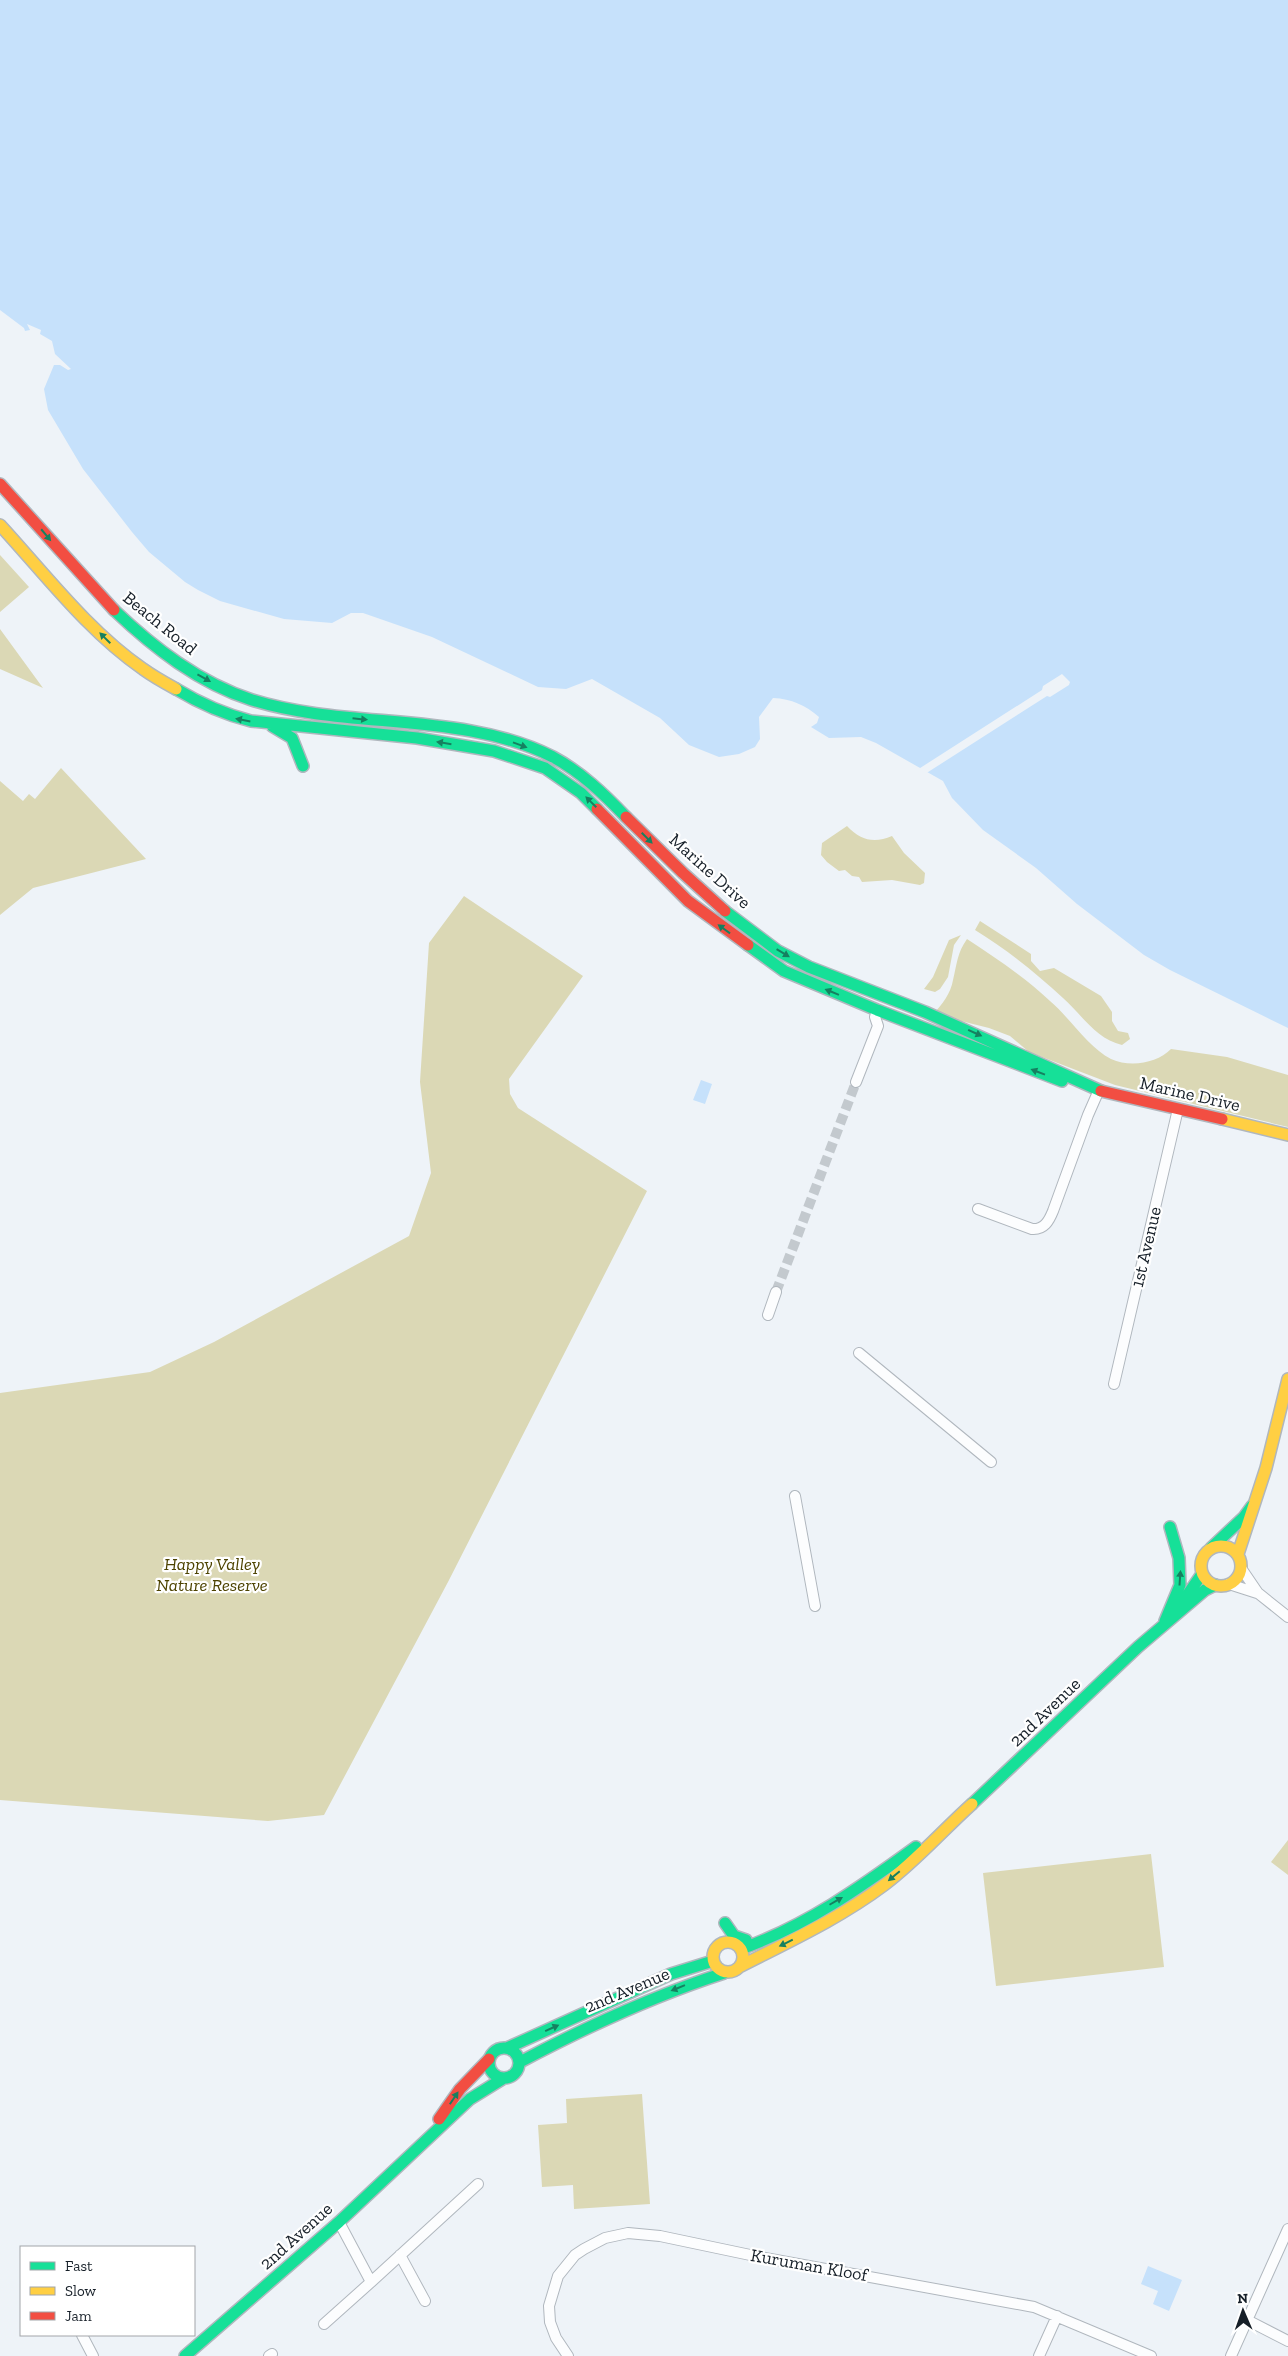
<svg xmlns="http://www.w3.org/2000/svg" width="1288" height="2356" font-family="'Zilla Slab',serif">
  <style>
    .green { fill: #dbd8b5 }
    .water { fill: #c6e1fb }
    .pier { fill: #eef3f8 }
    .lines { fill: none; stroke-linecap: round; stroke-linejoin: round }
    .street-tunnel { stroke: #c3c9ce; stroke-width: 10; stroke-dasharray: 10 5; stroke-linecap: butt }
    .street-casing { stroke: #b0b7be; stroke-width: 12 }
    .fast-casing { stroke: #b0b7be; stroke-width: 14 }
    .slow-casing { stroke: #b0b7be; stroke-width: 14 }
    .jam-casing { stroke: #b0b7be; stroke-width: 14 }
    .street { stroke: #fcfdfe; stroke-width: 10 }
    .fast { stroke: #16e098; stroke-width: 11 }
    .slow { stroke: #ffcf43; stroke-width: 11 }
    .jam { stroke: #f24e42; stroke-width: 11 }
    .oneway { fill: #168060 }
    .labels { text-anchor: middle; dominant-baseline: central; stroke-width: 4.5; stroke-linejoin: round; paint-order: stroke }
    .street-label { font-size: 18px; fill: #161f28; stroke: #fff }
    .park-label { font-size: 18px; font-style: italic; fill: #4d4300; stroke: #fff }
  </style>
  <rect width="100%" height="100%" fill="#eef3f8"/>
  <path class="green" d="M 0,555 L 29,587 L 0,612 Z
    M 0,629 L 43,688 L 0,669 Z
    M 61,768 L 146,859 L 33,888 L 0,915 L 0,781 L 23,801 L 29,794 L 35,799 Z
    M 847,826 C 860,840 874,844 892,836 L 904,853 L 925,873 L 924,883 L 920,885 L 892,880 L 862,882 L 859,877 L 852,876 L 845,870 L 839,871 L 827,862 L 821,855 L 822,843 Z
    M 464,896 L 583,976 L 509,1079 L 510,1094 L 518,1108 L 647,1191 L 448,1582 L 324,1815 L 268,1821 L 0,1800 L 0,1393 L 150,1372 L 214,1342 L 409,1236 L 431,1173 L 420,1082 L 429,943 Z
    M 980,921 L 1031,954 L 1031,961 L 1040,971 L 1054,968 L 1101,996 L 1112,1012 L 1112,1021 L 1118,1031 L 1128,1033 L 1130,1039 L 1122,1045 C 1096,1039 1082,1015 1063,998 C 1036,973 1006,949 975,930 Z
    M 961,935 L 954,945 L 948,977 L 940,989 L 935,992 L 924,989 L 933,977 L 949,940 Z
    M 967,939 C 996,958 1026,978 1050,1001 C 1069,1017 1089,1048 1111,1059 C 1131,1068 1157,1063 1171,1049 L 1227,1057 L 1288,1075 L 1288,1127 L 1115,1085 L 1029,1052 L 1010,1036 L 989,1028 L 933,1014 C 942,1005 951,993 953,980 C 957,964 957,953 967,939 Z
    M 1288,1840 L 1288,1875 L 1271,1862 Z
    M 1151,1854 L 1164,1967 L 996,1986 L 983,1873 Z
    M 642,2094 L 650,2204 L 574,2209 L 573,2185 L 542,2187 L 538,2125 L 567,2123 L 566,2099 Z"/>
  <path class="water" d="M 0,0 L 1288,0 L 1288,1028 L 1170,970 L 1144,955 L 1077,904 L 1036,868 L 983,830 L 952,798 L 943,781 L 876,743 L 861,737 L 829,738 L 811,727 L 817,723 L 819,717 C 805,705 792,699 773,698 L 759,717 L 760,739 L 755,747 L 739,754 L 719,757 L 689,745 L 660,718 L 592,679 L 566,689 L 538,687 L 432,637 L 363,613 L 351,613 L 332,623 L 284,619 L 220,601 L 198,590 L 185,582 L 149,552 L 132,532 L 83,469 L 48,410 L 44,389 L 54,365 L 60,365 L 68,370 L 71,369 L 55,354 L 52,341 L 40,334 L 41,330 L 27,324 L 30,330 L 25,331 L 24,328 L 0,310 Z
    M 701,1080 L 712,1084 L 705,1104 L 693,1100 Z
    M 1148,2266 L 1182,2280 L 1169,2311 L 1153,2304 L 1158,2291 L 1141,2284 Z"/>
  <path class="pier" d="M 1062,674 L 1070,682 L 1069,685 L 1050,697 L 1047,696 L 925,774 L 917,770 L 1042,690 L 1043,686 Z"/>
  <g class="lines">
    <path class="street-tunnel" d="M 776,1292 L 856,1082"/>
    <g class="street-casing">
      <path id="street" d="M 856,1082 L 878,1026 L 875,1017 L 877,1010
        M 978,1209 L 1032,1229 C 1044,1230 1049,1221 1053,1211 L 1088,1115 L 1099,1090
        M 768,1315 L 776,1292
        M 859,1353 L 991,1462
        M 1114,1384 L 1178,1109
        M 795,1496 L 815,1606
        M 1241,1568 L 1258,1593 L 1288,1617
        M 1229,1584 L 1257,1593
        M 339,2222 L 371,2282 L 478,2184
        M 400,2255 L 425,2301
        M 1247,2320 L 1288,2341
        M 324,2324 L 371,2282
        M 82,2335 L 93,2356
        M 269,2356 L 272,2354
        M 568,2356 L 556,2338 L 550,2322 L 549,2306 L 558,2276 L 575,2255 L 584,2249 L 605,2238 L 628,2233 L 660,2236 L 755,2256 L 1034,2307 L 1151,2356
        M 1039,2356 L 1057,2316
        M 1231,2356 L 1288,2229"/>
    </g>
    <g class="fast-casing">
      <path id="fast" d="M 114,610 C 154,648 199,683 252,700 C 348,730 462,711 553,757 C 581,772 604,794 626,817
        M 176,689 C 201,704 223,714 251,721 L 417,738 L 494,751 L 545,768 L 581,793 L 597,809
        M 272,726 L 292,738 L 303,766
        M 725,911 L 778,951 L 809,967 L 925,1012 L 1101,1091
        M 748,945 L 784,971 L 877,1010 L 1062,1081
        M 1211,1548 L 1244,1517 L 1252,1506
        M 1181,1604 L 1202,1574
        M 1165,1621 L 1180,1585 L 1179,1558 L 1170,1527
        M 972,1804 L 1138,1647 L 1205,1590 L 1215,1585
        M 725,1923 L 734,1936 L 746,1940
        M 741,1949 C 806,1926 861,1887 916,1847
        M489 2063a15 15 0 1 1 30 0a15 15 0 1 1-30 0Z
        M 507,2048 L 671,1974 L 713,1961
        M 520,2062 C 586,2027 653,1996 724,1973
        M 185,2356 L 339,2222 L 470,2099 L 504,2078"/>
    </g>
    <g class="slow-casing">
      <path id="slow" d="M 0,525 C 45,574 88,631 143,669 C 154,677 165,683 176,689
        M 1222,1119 L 1288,1135
        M1201 1566a20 20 0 1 1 40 0a20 20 0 1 1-40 0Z
        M 1238,1554 L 1266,1468 L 1288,1379
        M713 1957a15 15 0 1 1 30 0a15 15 0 1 1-30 0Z
        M 741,1966 C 790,1941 840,1918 884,1885 C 916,1861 942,1831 972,1804"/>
    </g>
    <g class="jam-casing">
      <path id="jam" d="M 0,484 L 114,610
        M 597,809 L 688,901 L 748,945
        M 626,817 L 683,873 L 725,911
        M 1101,1091 L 1222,1119
        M 439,2119 L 460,2089 L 489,2059"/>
    </g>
    <use href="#street" class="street"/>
    <use href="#fast" class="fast"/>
    <use href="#slow" class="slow"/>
    <use href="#jam" class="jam"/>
  </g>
  <defs><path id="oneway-solid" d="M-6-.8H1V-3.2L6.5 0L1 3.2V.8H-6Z" transform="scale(1.25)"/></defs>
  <g class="oneway">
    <use href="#oneway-solid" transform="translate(46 535) rotate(50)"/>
    <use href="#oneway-solid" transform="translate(105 638) rotate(-135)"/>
    <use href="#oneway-solid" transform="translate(204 678) rotate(29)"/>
    <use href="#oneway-solid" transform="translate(360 719) rotate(6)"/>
    <use href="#oneway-solid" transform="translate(243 720) rotate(-169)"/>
    <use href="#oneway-solid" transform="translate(444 743) rotate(-171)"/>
    <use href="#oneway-solid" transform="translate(520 745) rotate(20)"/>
    <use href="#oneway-solid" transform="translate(591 802) rotate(-135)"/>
    <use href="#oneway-solid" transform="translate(647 838) rotate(45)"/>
    <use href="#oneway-solid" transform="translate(724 929) rotate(-144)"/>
    <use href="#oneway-solid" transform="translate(783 953) rotate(31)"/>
    <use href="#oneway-solid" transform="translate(832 992) rotate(-158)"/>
    <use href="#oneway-solid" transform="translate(975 1033) rotate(24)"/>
    <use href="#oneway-solid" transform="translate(1038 1072) rotate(-159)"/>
    <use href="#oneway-solid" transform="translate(1180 1578) rotate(-86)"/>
    <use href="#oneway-solid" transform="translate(894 1876) rotate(140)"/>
    <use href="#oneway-solid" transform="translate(836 1901) rotate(-30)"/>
    <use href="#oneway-solid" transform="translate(786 1943) rotate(154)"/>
    <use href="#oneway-solid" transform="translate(678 1988) rotate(158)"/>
    <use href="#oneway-solid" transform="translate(552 2028) rotate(-24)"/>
    <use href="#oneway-solid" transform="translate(454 2098) rotate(-56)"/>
  </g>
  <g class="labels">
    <g class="street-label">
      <text transform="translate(160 623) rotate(39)">Beach Road</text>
      <text transform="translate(710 871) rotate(42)">Marine Drive</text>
      <text transform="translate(1190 1094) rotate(13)">Marine Drive</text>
      <text transform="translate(1146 1247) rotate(-77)">1st Avenue</text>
      <text transform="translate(1045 1712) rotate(-44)">2nd Avenue</text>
      <text transform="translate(627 1990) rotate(-23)">2nd Avenue</text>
      <text transform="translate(296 2236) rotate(-42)">2nd Avenue</text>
      <text transform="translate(809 2265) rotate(10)">Kuruman Kloof</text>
    </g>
    <g class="park-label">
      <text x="212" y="1564">Happy Valley<tspan x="212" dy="21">Nature Reserve</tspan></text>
    </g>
  </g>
  <rect x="20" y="2246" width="175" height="90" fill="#ffffff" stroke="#a2a5a9"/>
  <rect x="30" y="2262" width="25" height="8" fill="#16e098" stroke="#a2a5a9"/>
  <text x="65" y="2271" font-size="15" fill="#161f28">Fast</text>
  <rect x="30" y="2287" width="25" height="8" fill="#ffcf43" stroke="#a2a5a9"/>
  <text x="65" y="2296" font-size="15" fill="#161f28">Slow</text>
  <rect x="30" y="2312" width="25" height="8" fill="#f24e42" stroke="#a2a5a9"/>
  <text x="65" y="2321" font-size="15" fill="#161f28">Jam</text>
  <g transform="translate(1243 2311) rotate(358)" stroke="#ffffff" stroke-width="4" paint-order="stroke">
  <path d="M0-4L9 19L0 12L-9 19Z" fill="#161f28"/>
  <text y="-8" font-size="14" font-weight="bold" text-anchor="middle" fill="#161f28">N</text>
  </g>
</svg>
